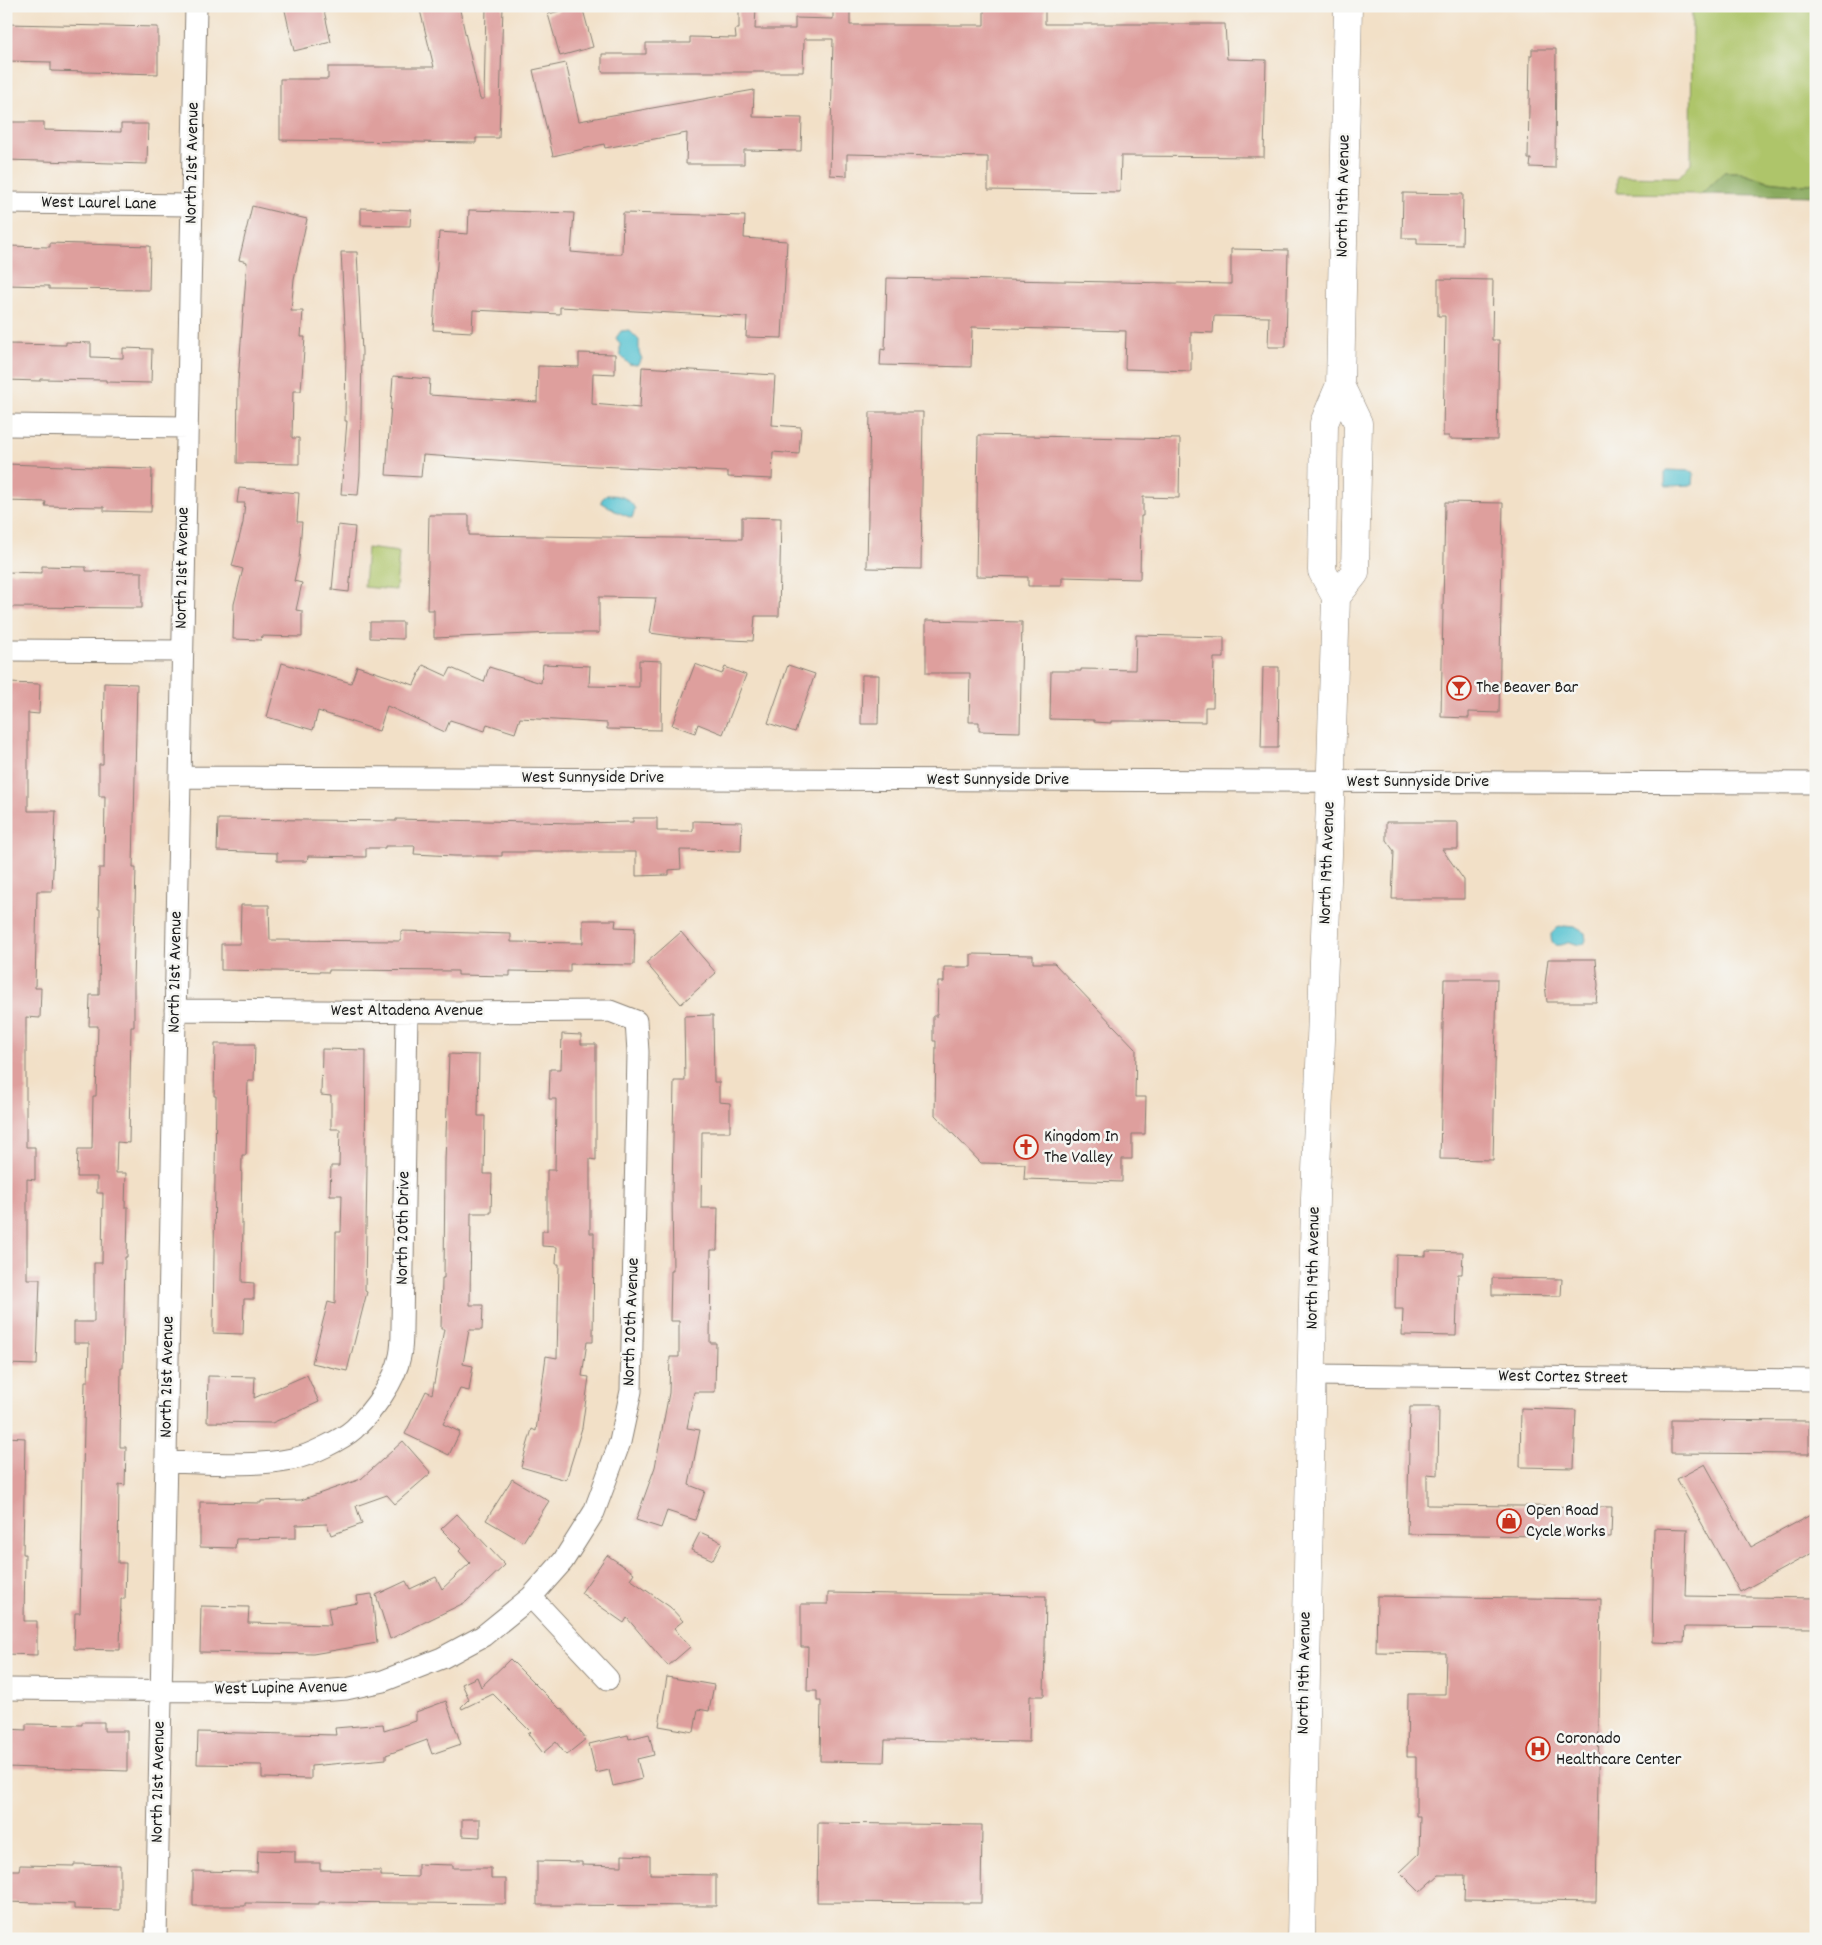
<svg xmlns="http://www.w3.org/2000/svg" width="1822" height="1945" font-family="Dekko,sans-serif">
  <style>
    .green { fill: #aec56a; stroke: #657043 }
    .forest { fill: #8aaa5e; stroke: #53633d }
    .water { fill: #57c3d1; stroke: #3a7076 }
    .building { fill: #de9f9d }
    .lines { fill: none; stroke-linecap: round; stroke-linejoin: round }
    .street-casing { stroke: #877e72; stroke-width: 23 }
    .primary-casing { stroke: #877e72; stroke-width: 29 }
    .street { stroke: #fff; stroke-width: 21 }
    .primary { stroke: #fff; stroke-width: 28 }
    .labels { text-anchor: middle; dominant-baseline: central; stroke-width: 5; stroke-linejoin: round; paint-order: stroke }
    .street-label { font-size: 18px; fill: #1c1c1c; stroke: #f6f6f2 }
    .poi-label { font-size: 18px; fill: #1c1c1c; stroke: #f6f6f2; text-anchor: start }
  </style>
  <rect width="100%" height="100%" fill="#f6f6f2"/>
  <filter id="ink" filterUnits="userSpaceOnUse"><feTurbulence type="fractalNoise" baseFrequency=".02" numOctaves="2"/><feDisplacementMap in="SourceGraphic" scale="10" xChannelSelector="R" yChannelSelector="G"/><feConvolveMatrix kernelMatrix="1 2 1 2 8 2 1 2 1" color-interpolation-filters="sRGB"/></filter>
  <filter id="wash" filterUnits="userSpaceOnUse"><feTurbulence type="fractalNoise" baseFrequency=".0096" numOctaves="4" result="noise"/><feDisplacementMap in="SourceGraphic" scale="20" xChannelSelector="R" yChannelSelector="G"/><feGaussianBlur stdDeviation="1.12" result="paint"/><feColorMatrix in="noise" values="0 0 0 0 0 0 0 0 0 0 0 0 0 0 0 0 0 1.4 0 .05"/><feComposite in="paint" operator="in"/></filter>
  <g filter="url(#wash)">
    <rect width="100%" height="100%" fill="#f2e0c7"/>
    <path class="green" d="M 1692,6 L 1816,6 L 1816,181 L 1804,185 L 1767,181 L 1741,172 L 1725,172 L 1701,194 L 1617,193 L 1617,176 L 1679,177 L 1691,163 Z
      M 367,548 L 399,552 L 396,590 L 364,587 Z"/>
    <path class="forest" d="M 1724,172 L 1741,172 L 1767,181 L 1804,185 L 1816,181 L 1816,196 L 1701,194 Z"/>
    <path class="water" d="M 629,330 L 639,340 L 639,352 L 642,359 L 637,365 L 629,364 L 620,355 L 620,344 L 616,338 L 621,331 Z
      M 1667,470 L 1691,471 L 1694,473 L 1693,485 L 1666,486 L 1665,484 L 1665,472 Z
      M 607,495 C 620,495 629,497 635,509 L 632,518 L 615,511 L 601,502 L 602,499 Z
      M 1564,926 L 1575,927 L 1585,933 L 1586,940 L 1584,944 L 1579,945 L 1570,942 C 1560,946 1551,949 1551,934 L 1557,928 Z"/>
    <g id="blocks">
      <path class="building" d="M 284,6 L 323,6 L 331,42 L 294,51 Z
        M 419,6 L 459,6 L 480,99 L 484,99 L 486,6 L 503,6 L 499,138 L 476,138 L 476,143 L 280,140 L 280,79 L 328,79 L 328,67 L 434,67 Z
        M 559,6 L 582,6 L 593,47 L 560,56 L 548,14 L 560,11 Z
        M 739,6 L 756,6 L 755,29 L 795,29 L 795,18 L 833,19 L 833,6 L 850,6 L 850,25 L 984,25 L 984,6 L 1045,6 L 1045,24 L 1225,24 L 1227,59 L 1266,60 L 1264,157 L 1121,156 L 1120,192 L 988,190 L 988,157 L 847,154 L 847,176 L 830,175 L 833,39 L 804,39 L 803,72 L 602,72 L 602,54 L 646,54 L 646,43 L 690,43 L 690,37 L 736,38 L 735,29 L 739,29 Z
        M 6,24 L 158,27 L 158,74 L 51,71 L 51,62 L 6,61 Z
        M 1532,49 L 1556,49 L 1555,168 L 1530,167 L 1531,159 L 1528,159 L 1530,55 L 1532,55 Z
        M 566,63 L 579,121 L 754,90 L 753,117 L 802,118 L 801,151 L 744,150 L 744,164 L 686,164 L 687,133 L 605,148 L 604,144 L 553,156 L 533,70 Z
        M 6,122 L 44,122 L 44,130 L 121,132 L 121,124 L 148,124 L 147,164 L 6,160 Z
        M 1403,193 L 1463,194 L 1462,245 L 1417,244 L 1417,238 L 1402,238 Z
        M 252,206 L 307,219 L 294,279 L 291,311 L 303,311 L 301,337 L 305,337 L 301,391 L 293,391 L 292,438 L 299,438 L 299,464 L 237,463 L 238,382 L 247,262 L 239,260 Z
        M 361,208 L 411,210 L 410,226 L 361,225 Z
        M 469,210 L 574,213 L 571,252 L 594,254 L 622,254 L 623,213 L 745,216 L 744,238 L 787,241 L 782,338 L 746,337 L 747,317 L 560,307 L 560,314 L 473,310 L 472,332 L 433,330 L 439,232 L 468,234 Z
        M 50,243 L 150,246 L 149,290 L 49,289 L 49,286 L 6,285 L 6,246 L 50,247 Z
        M 1231,249 L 1288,250 L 1286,347 L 1268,347 L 1269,317 L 1214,316 L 1213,333 L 1191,332 L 1191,371 L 1125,369 L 1126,331 L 972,327 L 971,367 L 880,365 L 881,349 L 885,350 L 887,278 L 1231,284 Z
        M 341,252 L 357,252 L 362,352 L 360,473 L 358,495 L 341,494 L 347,421 L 345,421 L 346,345 Z
        M 1438,279 L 1493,280 L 1492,340 L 1499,340 L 1497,440 L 1449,439 L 1449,436 L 1443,436 L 1445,316 L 1438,316 Z
        M 66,342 L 91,343 L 91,357 L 123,358 L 123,348 L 152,349 L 151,383 L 106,382 L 106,380 L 40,379 L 40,381 L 6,380 L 6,344 L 66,345 Z
        M 579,353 L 615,354 L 615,374 L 593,373 L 592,404 L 640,408 L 642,367 L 775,375 L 772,425 L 801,427 L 799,454 L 773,452 L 772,479 L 728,477 L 728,472 L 553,464 L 423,455 L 421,477 L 386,475 L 393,376 L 430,379 L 429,395 L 537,402 L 538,366 L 579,367 Z
        M 870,412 L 923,412 L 921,569 L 867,568 Z
        M 978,435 L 1180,439 L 1179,498 L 1143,497 L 1143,516 L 1141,516 L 1140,579 L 1062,577 L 1062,586 L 1028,586 L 1028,577 L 976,576 Z
        M 6,464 L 152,469 L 151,512 L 104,511 L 104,507 L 45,506 L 46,502 L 6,501 Z
        M 239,488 L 299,493 L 297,522 L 302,522 L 299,559 L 294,581 L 302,583 L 296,610 L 302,611 L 302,637 L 262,636 L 261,640 L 233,639 L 234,604 L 243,569 L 232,566 L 243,523 L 245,503 L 237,503 Z
        M 1445,502 L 1503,503 L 1499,713 L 1469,712 L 1469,718 L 1441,717 Z
        M 429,515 L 469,515 L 469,535 L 742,539 L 742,517 L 781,518 L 779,616 L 755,616 L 753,641 L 686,638 L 650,633 L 656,598 L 599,597 L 599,633 L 554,633 L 434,638 L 434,610 L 427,610 Z
        M 338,525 L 355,527 L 349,592 L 332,590 Z
        M 42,566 L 86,567 L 86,571 L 142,572 L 142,608 L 6,607 L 6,572 L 42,573 Z
        M 926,620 L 1022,622 L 1020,732 L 979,731 L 979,722 L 969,722 L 970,673 L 926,673 Z
        M 370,622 L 403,622 L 403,639 L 370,638 Z
        M 1136,635 L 1224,637 L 1224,658 L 1214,658 L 1213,707 L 1205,707 L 1205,722 L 1133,721 L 1111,721 L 1111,723 L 1094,722 L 1094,720 L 1050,719 L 1051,671 L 1081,671 L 1081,669 L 1135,670 Z
        M 639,660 L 662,661 L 661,730 L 607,729 L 607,723 L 520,718 L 515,733 L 487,724 L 485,731 L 450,720 L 445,732 L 387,706 L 379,731 L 318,711 L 313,730 L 267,717 L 282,663 L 351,683 L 357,666 L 414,685 L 423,665 L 447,676 L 451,668 L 484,682 L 489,667 L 541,683 L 543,664 L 590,666 L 589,686 L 639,687 Z
        M 695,664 L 722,674 L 725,667 L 746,675 L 723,734 L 698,724 L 695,733 L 672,725 Z
        M 788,665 L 815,674 L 795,732 L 768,723 Z
        M 1263,667 L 1279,667 L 1278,748 L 1261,748 Z
        M 862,675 L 879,675 L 878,724 L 861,724 Z
        M 6,683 L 40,684 L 39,714 L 28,713 L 28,811 L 56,811 L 52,891 L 37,891 L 35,988 L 41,988 L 40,1018 L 26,1017 L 26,1147 L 35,1147 L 35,1180 L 27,1179 L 27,1279 L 40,1279 L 37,1365 L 6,1364 Z
        M 104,683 L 137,684 L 133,868 L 136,868 L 133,981 L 134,981 L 134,1027 L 131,1027 L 129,1143 L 117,1142 L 116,1173 L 126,1173 L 125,1207 L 128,1207 L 127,1257 L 125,1257 L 123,1368 L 121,1368 L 120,1447 L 126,1447 L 125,1485 L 119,1484 L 118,1563 L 126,1563 L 125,1599 L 121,1599 L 120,1650 L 74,1649 L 75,1613 L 80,1613 L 85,1381 L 88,1381 L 89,1343 L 74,1343 L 74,1322 L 94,1322 L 94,1263 L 102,1263 L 103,1193 L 97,1193 L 97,1177 L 77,1177 L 78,1149 L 92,1149 L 93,1096 L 96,1096 L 98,1026 L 89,1026 L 90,995 L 99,995 L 100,909 L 98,909 L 99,868 L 104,868 L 105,796 L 99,796 L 99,764 L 103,764 Z
        M 633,818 L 657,818 L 657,831 L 693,831 L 693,821 L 742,822 L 741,851 L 680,850 L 681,869 L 669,870 L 669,875 L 636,876 L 636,852 L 502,852 L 502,856 L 454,856 L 414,854 L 415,846 L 385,846 L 385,848 L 366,848 L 366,857 L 308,856 L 307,861 L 277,861 L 277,853 L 217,851 L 218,819 L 396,821 L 396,819 L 574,823 L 633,822 Z
        M 1386,822 L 1458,822 L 1458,849 L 1442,849 L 1464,880 L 1464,899 L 1392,899 L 1394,851 L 1386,840 Z
        M 241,905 L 269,905 L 270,940 L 401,941 L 401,931 L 511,934 L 511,942 L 583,943 L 583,920 L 616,920 L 615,927 L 635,928 L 634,965 L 570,964 L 570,972 L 510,971 L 510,976 L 458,975 L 458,971 L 329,970 L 329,972 L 221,970 L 221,944 L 240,944 Z
        M 681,932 L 716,973 L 681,1004 L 646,963 Z
        M 971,954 L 1033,955 L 1033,963 L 1054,963 L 1136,1049 L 1135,1097 L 1146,1097 L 1145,1134 L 1132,1134 L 1132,1159 L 1122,1159 L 1122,1182 L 1024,1179 L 1025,1164 L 981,1163 L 935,1115 L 936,1041 L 933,1041 L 933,1016 L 937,1016 L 938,982 L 944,982 L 944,967 L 971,967 Z
        M 1548,959 L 1596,959 L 1598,985 L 1596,1002 L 1547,1002 L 1545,984 Z
        M 1444,979 L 1497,979 L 1493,1160 L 1440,1159 Z
        M 713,1015 L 714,1082 L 719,1082 L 719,1102 L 730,1103 L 730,1132 L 702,1132 L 701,1208 L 718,1208 L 717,1250 L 711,1250 L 710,1343 L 716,1343 L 715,1392 L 694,1392 L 687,1428 L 700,1430 L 689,1485 L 705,1491 L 695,1520 L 667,1511 L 661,1528 L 636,1520 L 655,1467 L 669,1393 L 670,1357 L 679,1357 L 679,1321 L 670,1321 L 671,1271 L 673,1271 L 672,1194 L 674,1081 L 685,1081 L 684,1016 Z
        M 562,1034 L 581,1035 L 581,1044 L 596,1044 L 596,1160 L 590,1159 L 590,1233 L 594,1233 L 593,1342 L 587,1342 L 582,1376 L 589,1377 L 582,1428 L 566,1480 L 521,1467 L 532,1429 L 536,1431 L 546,1356 L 557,1358 L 559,1264 L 556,1264 L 557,1247 L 542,1246 L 542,1231 L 547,1231 L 547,1170 L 555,1170 L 556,1099 L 549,1099 L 550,1069 L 561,1069 Z
        M 215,1044 L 255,1044 L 254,1081 L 248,1081 L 246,1155 L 242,1155 L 241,1224 L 243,1224 L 242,1282 L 254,1283 L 254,1299 L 244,1299 L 243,1334 L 213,1333 L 216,1096 L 214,1096 Z
        M 322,1049 L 366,1050 L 365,1166 L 367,1166 L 365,1291 L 367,1292 L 347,1371 L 312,1363 L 328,1302 L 335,1304 L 336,1232 L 341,1232 L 342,1195 L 330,1195 L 331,1166 L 339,1166 L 340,1129 L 331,1129 L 331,1096 L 321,1095 Z
        M 449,1054 L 479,1055 L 478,1116 L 485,1116 L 484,1174 L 492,1174 L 491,1213 L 471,1213 L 470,1305 L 483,1305 L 482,1330 L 469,1330 L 463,1364 L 473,1366 L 469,1391 L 460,1389 L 443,1424 L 460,1432 L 449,1455 L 405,1434 L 426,1391 L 432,1394 L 444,1329 L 441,1329 L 442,1278 L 444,1278 L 445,1161 Z
        M 1426,1251 L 1463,1252 L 1462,1274 L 1458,1274 L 1456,1336 L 1402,1335 L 1403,1309 L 1395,1309 L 1396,1255 L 1426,1256 Z
        M 1492,1278 L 1562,1279 L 1561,1296 L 1492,1295 Z
        M 307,1375 L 319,1402 L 272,1423 L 207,1422 L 208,1376 L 255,1377 L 254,1398 Z
        M 1410,1407 L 1439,1407 L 1438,1475 L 1427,1474 L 1427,1505 L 1612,1507 L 1611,1537 L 1407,1534 Z
        M 1521,1408 L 1576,1410 L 1574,1468 L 1520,1467 Z
        M 1671,1420 L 1809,1421 L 1809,1454 L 1671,1453 Z
        M 6,1437 L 25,1438 L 23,1554 L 25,1554 L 24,1621 L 37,1621 L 37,1655 L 6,1654 Z
        M 403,1441 L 431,1473 L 395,1504 L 387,1495 L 356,1506 L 362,1524 L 331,1535 L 327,1524 L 296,1525 L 296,1538 L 236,1539 L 235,1548 L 200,1547 L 200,1502 L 261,1503 L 261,1501 L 301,1500 L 361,1479 Z
        M 1705,1464 L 1751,1547 L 1816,1512 L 1816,1551 L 1740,1592 L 1677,1479 Z
        M 512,1479 L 549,1501 L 523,1542 L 486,1520 Z
        M 457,1514 L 505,1565 L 466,1602 L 390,1639 L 376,1595 L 406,1581 L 410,1589 L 436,1577 L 442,1589 L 470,1563 L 459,1551 L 461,1549 L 441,1529 Z
        M 1654,1528 L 1687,1529 L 1685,1596 L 1816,1598 L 1816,1628 L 1685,1627 L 1684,1643 L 1652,1642 Z
        M 700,1532 L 722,1542 L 713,1560 L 691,1550 Z
        M 607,1555 L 634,1573 L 630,1579 L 670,1607 L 683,1621 L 674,1628 L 690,1647 L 668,1666 L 627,1618 L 624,1623 L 581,1593 Z
        M 828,1593 L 1046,1596 L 1044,1696 L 1030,1696 L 1029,1742 L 885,1740 L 884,1762 L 820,1761 L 821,1701 L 817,1701 L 817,1691 L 807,1691 L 808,1647 L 801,1647 L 801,1604 L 828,1604 Z
        M 372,1594 L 377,1643 L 313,1654 L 200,1652 L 201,1606 L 249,1607 L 248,1623 L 331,1625 L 328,1608 L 358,1603 L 357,1596 Z
        M 1377,1596 L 1601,1599 L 1596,1902 L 1464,1900 L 1465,1875 L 1439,1875 L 1420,1892 L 1400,1872 L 1419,1854 L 1420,1816 L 1416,1816 L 1416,1757 L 1407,1757 L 1408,1694 L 1445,1694 L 1446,1653 L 1376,1652 Z
        M 510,1659 L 560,1709 L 561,1708 L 586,1739 L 566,1755 L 556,1742 L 543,1753 L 528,1734 L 531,1732 L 493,1694 L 462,1709 L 461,1707 L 469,1699 L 462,1684 L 477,1677 L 481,1687 Z
        M 667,1677 L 714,1685 L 709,1711 L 698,1709 L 694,1732 L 659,1726 Z
        M 446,1701 L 461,1744 L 432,1754 L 427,1740 L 386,1755 L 386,1759 L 311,1766 L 311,1779 L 262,1778 L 262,1765 L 197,1764 L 198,1732 L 336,1735 L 335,1728 L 383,1724 L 384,1731 L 416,1721 L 416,1712 Z
        M 82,1722 L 104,1722 L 104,1731 L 127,1731 L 127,1771 L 6,1767 L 6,1729 L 26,1730 L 26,1724 L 82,1725 Z
        M 649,1734 L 654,1755 L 637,1759 L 642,1779 L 613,1786 L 609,1770 L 596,1773 L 589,1744 L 628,1735 L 629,1739 Z
        M 462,1819 L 480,1819 L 480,1837 L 462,1836 Z
        M 818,1823 L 982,1825 L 981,1903 L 817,1902 Z
        M 258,1850 L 295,1851 L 295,1863 L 320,1863 L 320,1870 L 381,1871 L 381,1876 L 418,1877 L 418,1864 L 453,1865 L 453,1868 L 491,1868 L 491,1879 L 506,1879 L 506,1904 L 319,1902 L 319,1904 L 245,1903 L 245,1906 L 193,1906 L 193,1871 L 257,1872 Z
        M 622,1855 L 650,1856 L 650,1874 L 716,1875 L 716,1906 L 537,1905 L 537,1861 L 582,1862 L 582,1865 L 622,1866 Z
        M 74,1864 L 120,1865 L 120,1910 L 74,1909 L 74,1904 L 6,1902 L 6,1870 L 19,1870 L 20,1865 L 74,1866 Z"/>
    </g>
  </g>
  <g filter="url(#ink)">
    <use href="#blocks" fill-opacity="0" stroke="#877e72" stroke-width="1"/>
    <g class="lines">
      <g class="street-casing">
        <path id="street" d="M 6,203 L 192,205
          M 6,425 L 187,427
          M 6,650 L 181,651
          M 180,777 L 1816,783
          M 1311,1375 L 1816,1380
          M 166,1462 C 208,1463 252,1467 292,1459 C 307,1457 343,1439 354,1429 C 373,1411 395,1382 400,1356 C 402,1347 402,1338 402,1329 L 407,1011
          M 531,1597 L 608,1679
          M 6,1689 L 307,1692 L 346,1689 L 383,1681 L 442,1658 L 483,1636 L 531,1597 L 563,1561 L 594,1512 L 620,1442 L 631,1391 L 638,1052 L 636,1021 L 610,1011 L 455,1012 L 175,1010
          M 156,1939 L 196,6"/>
      </g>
      <g class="primary-casing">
        <path id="primary" d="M 1336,597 L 1355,573 L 1358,423 L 1340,385
          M 1301,1939 L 1315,1198 L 1330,802 L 1336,597 L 1322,571 L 1324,423 L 1340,385 L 1348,6"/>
      </g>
      <use href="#street" class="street"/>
      <use href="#primary" class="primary"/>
    </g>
  </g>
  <defs>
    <g id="bar-ring" transform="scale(1.25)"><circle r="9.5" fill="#f6f6f2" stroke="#c8321e" stroke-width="1.5"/><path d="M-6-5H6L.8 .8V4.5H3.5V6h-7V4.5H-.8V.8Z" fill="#c8321e"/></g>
    <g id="church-ring" transform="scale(1.25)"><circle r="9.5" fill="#f6f6f2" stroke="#c8321e" stroke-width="1.5"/><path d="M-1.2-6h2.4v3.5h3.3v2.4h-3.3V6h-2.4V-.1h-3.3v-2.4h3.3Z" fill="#c8321e"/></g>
    <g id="shop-ring" transform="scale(1.25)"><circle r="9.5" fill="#f6f6f2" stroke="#c8321e" stroke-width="1.5"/><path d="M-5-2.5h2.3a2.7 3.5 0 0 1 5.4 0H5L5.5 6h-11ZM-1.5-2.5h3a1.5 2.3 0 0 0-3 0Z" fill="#c8321e"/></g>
    <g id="hospital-ring" transform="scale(1.25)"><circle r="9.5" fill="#f6f6f2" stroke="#c8321e" stroke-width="1.5"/><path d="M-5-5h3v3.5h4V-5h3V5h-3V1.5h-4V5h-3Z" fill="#c8321e"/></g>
  </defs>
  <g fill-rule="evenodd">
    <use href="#bar-ring" x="1459" y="688"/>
    <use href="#church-ring" x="1026" y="1147"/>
    <use href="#shop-ring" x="1509" y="1521"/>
    <use href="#hospital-ring" x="1538" y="1749"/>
  </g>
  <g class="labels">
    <g class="street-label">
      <text transform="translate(193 163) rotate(-89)">North 21st Avenue</text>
      <text transform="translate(1344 196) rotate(-89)">North 19th Avenue</text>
      <text transform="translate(99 204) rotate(1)">West Laurel Lane</text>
      <text transform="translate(183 568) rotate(-89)">North 21st Avenue</text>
      <text x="593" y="778">West Sunnyside Drive</text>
      <text x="998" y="780">West Sunnyside Drive</text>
      <text x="1418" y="782">West Sunnyside Drive</text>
      <text transform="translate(1328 863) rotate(-88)">North 19th Avenue</text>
      <text transform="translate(176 972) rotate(-89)">North 21st Avenue</text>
      <text x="407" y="1011">West Altadena Avenue</text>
      <text transform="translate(404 1228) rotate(-89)">North 20th Drive</text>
      <text transform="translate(1314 1268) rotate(-89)">North 19th Avenue</text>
      <text transform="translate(632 1322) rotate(-88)">North 20th Avenue</text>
      <text transform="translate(168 1377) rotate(-89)">North 21st Avenue</text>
      <text transform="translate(1563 1378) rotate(1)">West Cortez Street</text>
      <text transform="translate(1305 1673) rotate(-89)">North 19th Avenue</text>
      <text transform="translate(281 1689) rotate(-1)">West Lupine Avenue</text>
      <text transform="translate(159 1782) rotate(-89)">North 21st Avenue</text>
    </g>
    <g class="poi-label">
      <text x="1476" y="688">The Beaver Bar</text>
      <text x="1044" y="1137">Kingdom In<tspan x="1044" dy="21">The Valley</tspan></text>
      <text x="1526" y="1511">Open Road<tspan x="1526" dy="21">Cycle Works</tspan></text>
      <text x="1556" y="1739">Coronado<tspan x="1556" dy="21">Healthcare Center</tspan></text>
    </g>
  </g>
  <rect width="1822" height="1945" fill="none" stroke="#f6f6f2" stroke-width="25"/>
</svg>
